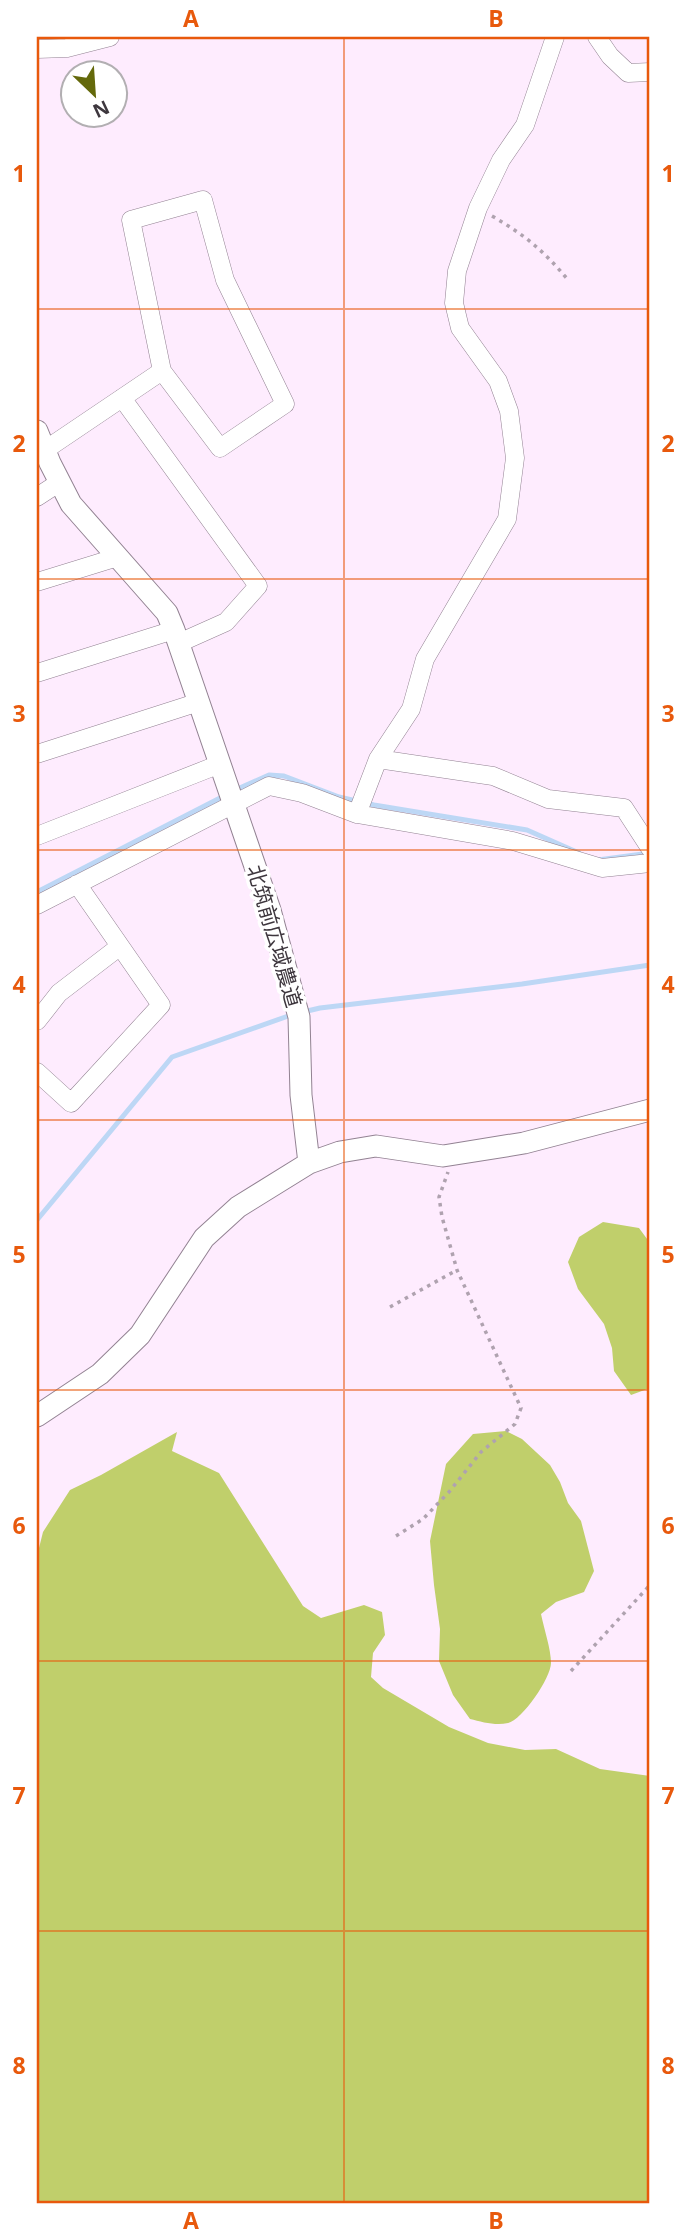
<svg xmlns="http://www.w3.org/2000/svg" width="687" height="2240" font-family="'Open Sans','Noto Sans JP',sans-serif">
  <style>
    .forest { fill: #c0cf6b }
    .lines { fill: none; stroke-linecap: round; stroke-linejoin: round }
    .stream { stroke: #bdd7f5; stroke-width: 5 }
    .minor-casing { stroke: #928292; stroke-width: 19 }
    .tertiary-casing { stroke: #928292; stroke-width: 23 }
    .path { stroke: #afa2af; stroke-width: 3.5; stroke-dasharray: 3.5 5; stroke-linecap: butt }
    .minor { stroke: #fff; stroke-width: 18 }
    .tertiary { stroke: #fff; stroke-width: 21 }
    .grid { fill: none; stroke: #e8590c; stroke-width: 2; stroke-opacity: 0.55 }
    .labels { text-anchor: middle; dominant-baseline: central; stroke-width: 7; stroke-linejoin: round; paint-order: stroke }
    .street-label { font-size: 21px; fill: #3e373e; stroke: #fff }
    .neatline { fill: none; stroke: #e8590c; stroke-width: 2.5 }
    .grid-label { font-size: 23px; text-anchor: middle; font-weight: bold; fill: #e8590c }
  </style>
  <rect width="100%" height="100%" fill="#feecfe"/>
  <path class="forest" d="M 603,1222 L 639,1228 L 650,1243 L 650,1388 L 631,1395 L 614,1371 L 612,1348 L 604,1324 L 578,1289 L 568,1262 L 579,1237 Z
    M 506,1431 L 522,1439 L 550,1465 L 560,1482 L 568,1503 L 581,1521 L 594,1571 L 584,1592 L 556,1602 L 541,1614 C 544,1629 551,1649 551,1663 C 551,1678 522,1720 508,1723 C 496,1726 482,1722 470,1719 L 453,1695 L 439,1661 L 440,1629 L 434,1585 L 430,1541 L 446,1464 L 473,1434 Z
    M 177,1432 L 172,1451 L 219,1473 L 303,1606 L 321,1618 L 364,1605 L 382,1612 L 385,1635 L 373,1653 L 371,1677 L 383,1688 L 449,1727 L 488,1743 L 525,1750 L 556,1749 L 600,1769 L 650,1776 L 650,2203 L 37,2203 L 37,1556 L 43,1532 L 70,1490 L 101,1475 Z"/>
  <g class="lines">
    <path class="stream" d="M 233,791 L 269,775 L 284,776 L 339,797 L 374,805 L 527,830 L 579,853
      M 598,860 L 650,853
      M 37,892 L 224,796
      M 303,1012 L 320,1008 L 522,984 L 650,965
      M 37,1220 L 172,1057 L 294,1014"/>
    <g class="minor-casing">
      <path id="minor" d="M 597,37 L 610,56 L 628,73 L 650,72
        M 37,49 L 67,48 L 110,37
        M 203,200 L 225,280 L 285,404 L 220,448 L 162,371 L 131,220 Z
        M 122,398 L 258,586 L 226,622 L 179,643
        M 45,450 L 162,371
        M 37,497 L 60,482
        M 37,582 L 118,557
        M 37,673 L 174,630
        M 37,754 L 199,702
        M 378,759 L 493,776 L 548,799 L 624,808 L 650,848
        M 357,814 L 378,759 L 411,709 L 425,659 L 507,519 L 515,458 L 509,411 L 498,381 L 460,328 L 454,303 L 457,271 L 478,208 L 501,160 L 525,125 L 555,37
        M 37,836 L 220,764
        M 37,905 L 269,786 L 302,793 L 357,814 L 513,841 L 602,868 L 650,863
        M 37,1021 L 59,993 L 119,947
        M 37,1072 L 71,1103 L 161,1005 L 77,884"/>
    </g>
    <g class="tertiary-casing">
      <path id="tertiary" d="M 37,431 L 50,463 L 71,504 L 167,613 L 174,630 L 270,910 L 299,1017 L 301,1095 L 309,1163
        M 37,1416 L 100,1374 L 140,1335 L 204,1238 L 238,1207 L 309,1163 L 340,1152 L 376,1146 L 443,1156 L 524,1143 L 650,1110"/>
    </g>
    <path class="path" d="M 492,216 C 526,236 543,250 569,281
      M 390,1307 L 457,1270
      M 396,1536 L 423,1519 L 449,1492 L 481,1452 L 515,1424 L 521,1408 L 457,1270 L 442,1217 L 439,1197 L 448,1172
      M 571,1671 L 650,1585"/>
    <use href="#minor" class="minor"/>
    <use href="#tertiary" class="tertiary"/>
  </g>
  <path class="grid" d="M 344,37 L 344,2203M 37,309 L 650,309M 37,579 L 650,579M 37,850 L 650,850M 37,1120 L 650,1120M 37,1390 L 650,1390M 37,1661 L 650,1661M 37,1931 L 650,1931"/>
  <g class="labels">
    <g class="street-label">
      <text transform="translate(275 936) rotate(74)">北筑前広域農道</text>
    </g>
  </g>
  <rect width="687" height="2240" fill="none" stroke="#ffffff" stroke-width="77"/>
  <g transform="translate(94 94) rotate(155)"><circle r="33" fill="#ffffff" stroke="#b2afb2" stroke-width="2"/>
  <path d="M0-5L12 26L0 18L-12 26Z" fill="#64690b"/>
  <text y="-10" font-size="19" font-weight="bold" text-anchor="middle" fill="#3e373e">N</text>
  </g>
  <rect x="38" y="38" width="610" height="2164" class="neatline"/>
  <g class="grid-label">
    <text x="191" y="27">A</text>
    <text x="496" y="27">B</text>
    <text x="19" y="182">1</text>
    <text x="668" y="182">1</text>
    <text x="19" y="452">2</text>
    <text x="668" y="452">2</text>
    <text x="19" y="722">3</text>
    <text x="668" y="722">3</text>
    <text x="19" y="993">4</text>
    <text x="668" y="993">4</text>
    <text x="19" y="1263">5</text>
    <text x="668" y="1263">5</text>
    <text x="19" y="1534">6</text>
    <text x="668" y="1534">6</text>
    <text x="19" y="1804">7</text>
    <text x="668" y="1804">7</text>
    <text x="19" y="2074">8</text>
    <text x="668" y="2074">8</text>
    <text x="191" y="2229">A</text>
    <text x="496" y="2229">B</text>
  </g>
</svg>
